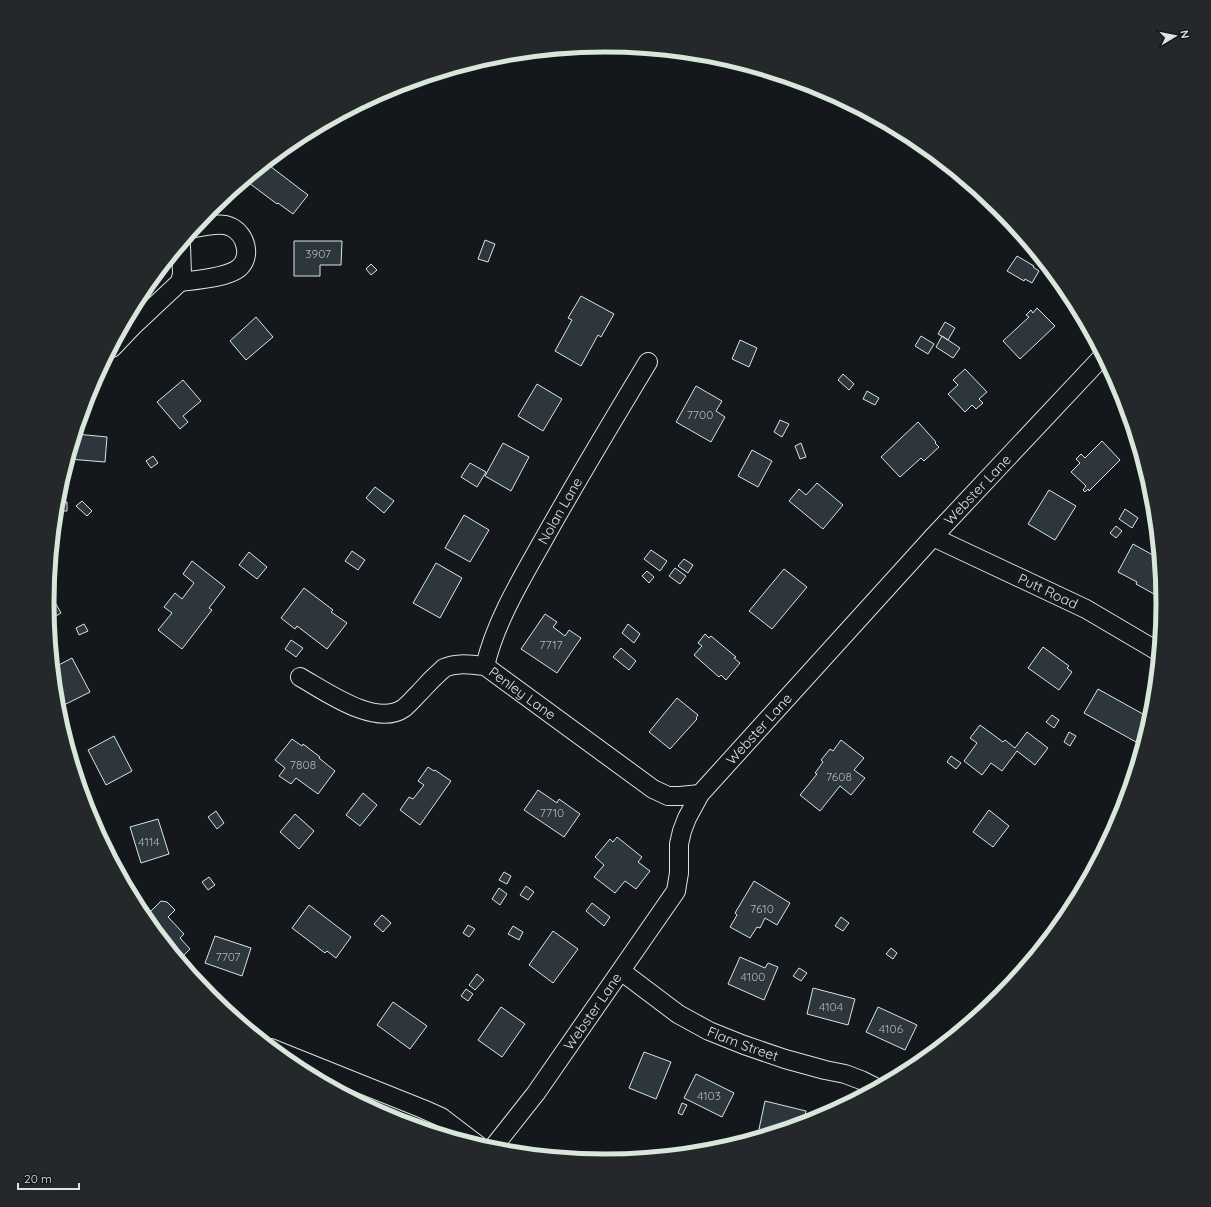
<svg xmlns="http://www.w3.org/2000/svg" width="1211" height="1207" font-family="Quicksand,sans-serif">
  <style>
    .building { fill: #2c363c; stroke: #d8e6dc }
    .lines { fill: none; stroke-linecap: round; stroke-linejoin: round }
    .street-casing { stroke: #d8e6dc; stroke-width: 20 }
    .street { stroke: #14181c; stroke-width: 18 }
    .labels { text-anchor: middle; dominant-baseline: central; stroke-width: 3; stroke-linejoin: round; paint-order: stroke }
    .number-label { font-size: 12px; fill: #adbab4 }
    .street-label { font-size: 14px; fill: #d8e6dc; stroke: #14181c }
    .rim { fill: none; stroke: #d8e6dc; stroke-width: 5 }
  </style>
  <rect width="100%" height="100%" fill="#14181c"/>
  <path class="building" d="M 266,163 L 308,195 L 293,214 L 278,203 L 277,204 L 249,183 L 263,166 Z
    M 485,240 L 495,244 L 488,262 L 478,259 Z
    M 294,241 L 342,241 L 341,265 L 320,265 L 320,276 L 294,276 Z
    M 1017,256 L 1034,266 L 1033,267 L 1039,271 L 1032,283 L 1025,279 L 1024,281 L 1007,271 Z
    M 371,264 L 377,270 L 371,275 L 366,269 Z
    M 581,296 L 614,314 L 601,337 L 598,335 L 581,366 L 555,351 L 572,320 L 568,318 Z
    M 1037,308 L 1055,326 L 1020,359 L 1003,341 L 1029,317 L 1026,315 L 1031,310 L 1033,313 Z
    M 256,317 L 273,337 L 246,360 L 230,341 Z
    M 945,322 L 955,328 L 948,340 L 938,334 Z
    M 921,336 L 934,344 L 928,354 L 915,346 Z
    M 942,336 L 960,348 L 953,358 L 936,347 Z
    M 740,340 L 757,348 L 749,367 L 732,359 Z
    M 965,369 L 987,392 L 979,399 L 983,403 L 976,409 L 972,405 L 965,412 L 948,394 L 958,385 L 953,380 Z
    M 843,374 L 854,384 L 849,390 L 838,380 Z
    M 183,380 L 201,401 L 183,416 L 188,422 L 180,429 L 157,402 Z
    M 537,384 L 562,399 L 543,431 L 518,416 Z
    M 696,386 L 722,401 L 716,411 L 725,417 L 711,442 L 676,422 Z
    M 867,391 L 879,398 L 875,405 L 863,399 Z
    M 780,420 L 789,424 L 782,437 L 774,432 Z
    M 918,422 L 936,442 L 935,443 L 939,447 L 924,461 L 921,458 L 900,477 L 881,457 Z
    M 76,434 L 107,437 L 105,462 L 69,459 Z
    M 1102,441 L 1120,460 L 1089,491 L 1088,489 L 1085,492 L 1083,490 L 1086,486 L 1071,472 L 1080,463 L 1076,459 L 1081,454 L 1085,458 Z
    M 503,443 L 529,457 L 511,491 L 485,476 Z
    M 801,443 L 806,457 L 800,459 L 795,446 Z
    M 752,450 L 772,461 L 758,487 L 738,476 Z
    M 153,456 L 158,463 L 151,468 L 146,461 Z
    M 470,463 L 486,472 L 477,487 L 461,477 Z
    M 817,483 L 843,505 L 823,529 L 789,501 L 799,489 L 806,495 Z
    M 375,487 L 394,501 L 384,513 L 366,498 Z
    M 1049,490 L 1076,506 L 1055,540 L 1028,524 Z
    M 82,501 L 92,511 L 87,516 L 76,506 Z
    M 59,502 L 67,502 L 67,511 L 60,511 Z
    M 1125,509 L 1138,518 L 1132,528 L 1119,519 Z
    M 464,515 L 489,530 L 470,562 L 445,548 Z
    M 1116,526 L 1122,531 L 1116,538 L 1110,533 Z
    M 1133,544 L 1160,559 L 1163,599 L 1136,584 L 1137,582 L 1118,572 Z
    M 52,550 L 56,557 L 51,559 Z
    M 651,550 L 667,561 L 660,571 L 644,559 Z
    M 352,551 L 365,560 L 358,570 L 345,561 Z
    M 249,552 L 267,567 L 257,579 L 239,565 Z
    M 684,559 L 693,565 L 688,573 L 678,566 Z
    M 192,561 L 225,587 L 209,608 L 212,610 L 182,649 L 158,630 L 172,613 L 164,607 L 175,593 L 182,599 L 194,583 L 183,574 Z
    M 436,563 L 462,578 L 440,618 L 413,603 Z
    M 675,568 L 686,576 L 680,584 L 669,576 Z
    M 784,569 L 807,587 L 772,629 L 749,611 Z
    M 647,571 L 654,577 L 649,583 L 642,576 Z
    M 304,588 L 333,610 L 331,612 L 347,623 L 327,649 L 297,626 L 295,629 L 281,618 Z
    M 48,593 L 53,601 L 47,604 L 47,603 Z
    M 56,604 L 61,613 L 51,619 L 48,613 L 48,609 Z
    M 48,613 L 55,626 L 50,629 Z
    M 545,614 L 557,622 L 553,627 L 565,636 L 569,630 L 581,638 L 557,673 L 521,649 Z
    M 84,624 L 88,631 L 79,635 L 76,628 Z
    M 628,624 L 640,634 L 634,643 L 622,633 Z
    M 705,634 L 709,638 L 711,636 L 736,657 L 734,658 L 740,663 L 726,680 L 721,675 L 719,677 L 694,655 L 702,646 L 698,643 Z
    M 291,640 L 303,648 L 296,657 L 285,649 Z
    M 1043,647 L 1069,666 L 1067,668 L 1072,672 L 1059,690 L 1028,668 Z
    M 621,648 L 636,661 L 629,670 L 613,657 Z
    M 72,658 L 90,692 L 64,705 L 55,687 L 53,668 Z
    M 1098,689 L 1150,718 L 1136,742 L 1084,713 Z
    M 677,698 L 698,715 L 696,718 L 697,719 L 670,749 L 649,732 Z
    M 1052,715 L 1059,720 L 1054,728 L 1046,722 Z
    M 980,725 L 1003,742 L 1005,740 L 1015,748 L 1027,732 L 1048,748 L 1035,765 L 1017,751 L 1002,771 L 991,763 L 982,775 L 964,761 L 977,743 L 970,738 Z
    M 1069,732 L 1076,736 L 1070,746 L 1064,742 Z
    M 114,736 L 132,771 L 106,785 L 88,750 Z
    M 292,739 L 302,746 L 303,744 L 320,757 L 319,758 L 335,771 L 318,794 L 296,778 L 291,784 L 279,776 L 285,768 L 275,760 Z
    M 841,740 L 864,758 L 854,770 L 865,778 L 851,795 L 840,786 L 820,811 L 800,795 L 817,774 L 815,773 L 823,762 L 821,760 L 830,749 L 833,751 Z
    M 951,756 L 961,763 L 956,769 L 947,762 Z
    M 428,767 L 434,771 L 435,770 L 451,781 L 420,825 L 400,810 L 409,797 L 413,799 L 424,785 L 418,781 Z
    M 538,790 L 557,803 L 559,799 L 580,814 L 564,837 L 524,810 Z
    M 363,793 L 377,805 L 360,826 L 346,815 Z
    M 989,810 L 1009,826 L 993,847 L 973,832 Z
    M 216,811 L 224,823 L 217,829 L 208,817 Z
    M 295,814 L 314,831 L 299,849 L 280,832 Z
    M 158,819 L 169,854 L 141,863 L 130,827 Z
    M 617,837 L 642,857 L 638,862 L 650,871 L 636,889 L 625,881 L 615,893 L 594,877 L 604,865 L 595,857 L 610,839 L 613,842 Z
    M 504,872 L 511,876 L 507,884 L 499,880 Z
    M 209,877 L 215,885 L 208,890 L 202,882 Z
    M 754,881 L 790,903 L 777,925 L 765,918 L 760,928 L 757,927 L 750,938 L 730,927 L 737,915 L 735,913 Z
    M 526,886 L 534,892 L 528,900 L 520,895 Z
    M 499,888 L 507,894 L 500,905 L 492,899 Z
    M 161,901 L 167,902 L 175,910 L 168,917 L 184,934 L 180,938 L 190,949 L 179,960 L 144,918 Z
    M 592,903 L 610,917 L 604,926 L 586,911 Z
    M 309,905 L 351,937 L 336,958 L 327,951 L 325,953 L 292,928 Z
    M 382,915 L 391,923 L 383,932 L 374,924 Z
    M 841,917 L 849,923 L 843,931 L 835,926 Z
    M 468,925 L 475,929 L 469,937 L 463,933 Z
    M 513,926 L 523,932 L 519,940 L 508,934 Z
    M 553,931 L 578,949 L 553,983 L 529,965 Z
    M 215,936 L 251,948 L 242,976 L 205,963 Z
    M 891,948 L 897,953 L 893,959 L 886,954 Z
    M 740,957 L 765,968 L 768,963 L 778,967 L 764,1000 L 728,984 Z
    M 799,968 L 807,973 L 801,981 L 793,976 Z
    M 477,974 L 484,980 L 475,990 L 469,985 Z
    M 813,988 L 855,999 L 848,1025 L 807,1014 Z
    M 466,989 L 473,994 L 468,1001 L 461,996 Z
    M 393,1002 L 427,1026 L 410,1049 L 377,1025 Z
    M 501,1007 L 525,1024 L 502,1057 L 478,1040 Z
    M 878,1007 L 917,1025 L 905,1050 L 866,1032 Z
    M 954,1027 L 962,1030 L 949,1041 Z
    M 644,1052 L 671,1062 L 656,1099 L 629,1088 Z
    M 696,1074 L 734,1093 L 722,1117 L 684,1098 Z
    M 765,1101 L 806,1111 L 803,1124 L 776,1133 L 759,1129 Z
    M 682,1103 L 687,1105 L 682,1115 L 678,1113 Z"/>
  <g class="lines">
    <g class="street-casing">
      <g id="street">
        <path d="M 180,282 C 195,280 227,278 239,268 C 252,257 246,234 231,227 C 221,222 205,226 195,228"/>
        <path d="M 112,348 L 132,327 L 180,282 L 182,274 L 181,245"/>
        <path id="s1" d="M 933,537 L 1086,609 L 1159,652"/>
        <path id="s2" d="M 485,666 C 496,620 522,578 545,537 C 578,478 613,420 648,362"/>
        <path id="s3" d="M 300,677 C 325,691 376,728 404,708 C 410,703 415,697 420,692 C 427,684 435,676 444,668 C 457,662 471,665 485,666 L 653,789 L 668,796 L 680,796 L 700,794"/>
        <path id="s4" d="M 621,971 L 678,1014 L 709,1031 L 744,1045 L 785,1059 L 825,1070 L 845,1074 L 861,1080 L 877,1088"/>
        <path d="M 271,1048 L 423,1109 L 441,1117 L 479,1146"/>
        <path id="s5" d="M 491,1150 L 536,1093 L 676,891 L 679,873 L 679,844 L 682,831 L 687,818 L 700,794 L 933,537 L 1103,356"/>
      </g>
    </g>
    <use href="#street" class="street"/>
  </g>
  <g class="labels">
    <g class="number-label">
      <text x="318" y="253">3907</text>
      <text x="700" y="414">7700</text>
      <text x="551" y="644">7717</text>
      <text x="303" y="764">7808</text>
      <text x="839" y="776">7608</text>
      <text x="552" y="812">7710</text>
      <text x="149" y="841">4114</text>
      <text x="762" y="908">7610</text>
      <text x="228" y="956">7707</text>
      <text x="753" y="976">4100</text>
      <text x="831" y="1006">4104</text>
      <text x="891" y="1028">4106</text>
      <text x="709" y="1095">4103</text>
    </g>
    <g class="street-label">
      <text stroke="none"><textPath href="#s5" startOffset="832">Webster Lane</textPath></text>
      <text stroke="none"><textPath href="#s2" startOffset="173">Nolan Lane</textPath></text>
      <text stroke="none"><textPath href="#s1" startOffset="127">Putt Road</textPath></text>
      <text stroke="none"><textPath href="#s3" startOffset="258">Penley Lane</textPath></text>
      <text stroke="none"><textPath href="#s5" startOffset="508">Webster Lane</textPath></text>
      <text stroke="none"><textPath href="#s5" startOffset="172">Webster Lane</textPath></text>
      <text stroke="none"><textPath href="#s4" startOffset="143">Flam Street</textPath></text>
    </g>
  </g>
  <path d="M0 0H1211V1207H0ZM54 603a551 551 0 1 1 1102 0a551 551 0 1 1-1102 0Z" fill="#24282b" fill-rule="evenodd"/>
  <path class="rim" d="M54 603a551 551 0 1 1 1102 0a551 551 0 1 1-1102 0Z"/>
  <g transform="translate(1175 36) rotate(80)" stroke="#14181c" stroke-width="3" paint-order="stroke">
  <path d="M0-3L7 15L0 10L-7 15Z" fill="#d8e6dc"/>
  <text y="-6" font-size="11" font-weight="bold" text-anchor="middle" fill="#d8e6dc">N</text>
  </g>
  <path d="M18 1183v6h61v-6" fill="none" stroke="#d8e6dc" stroke-width="2"/>
  <text x="24" y="1183" font-size="12" fill="#d8e6dc" stroke="#14181c" stroke-width="3" paint-order="stroke">20 m</text>
</svg>
